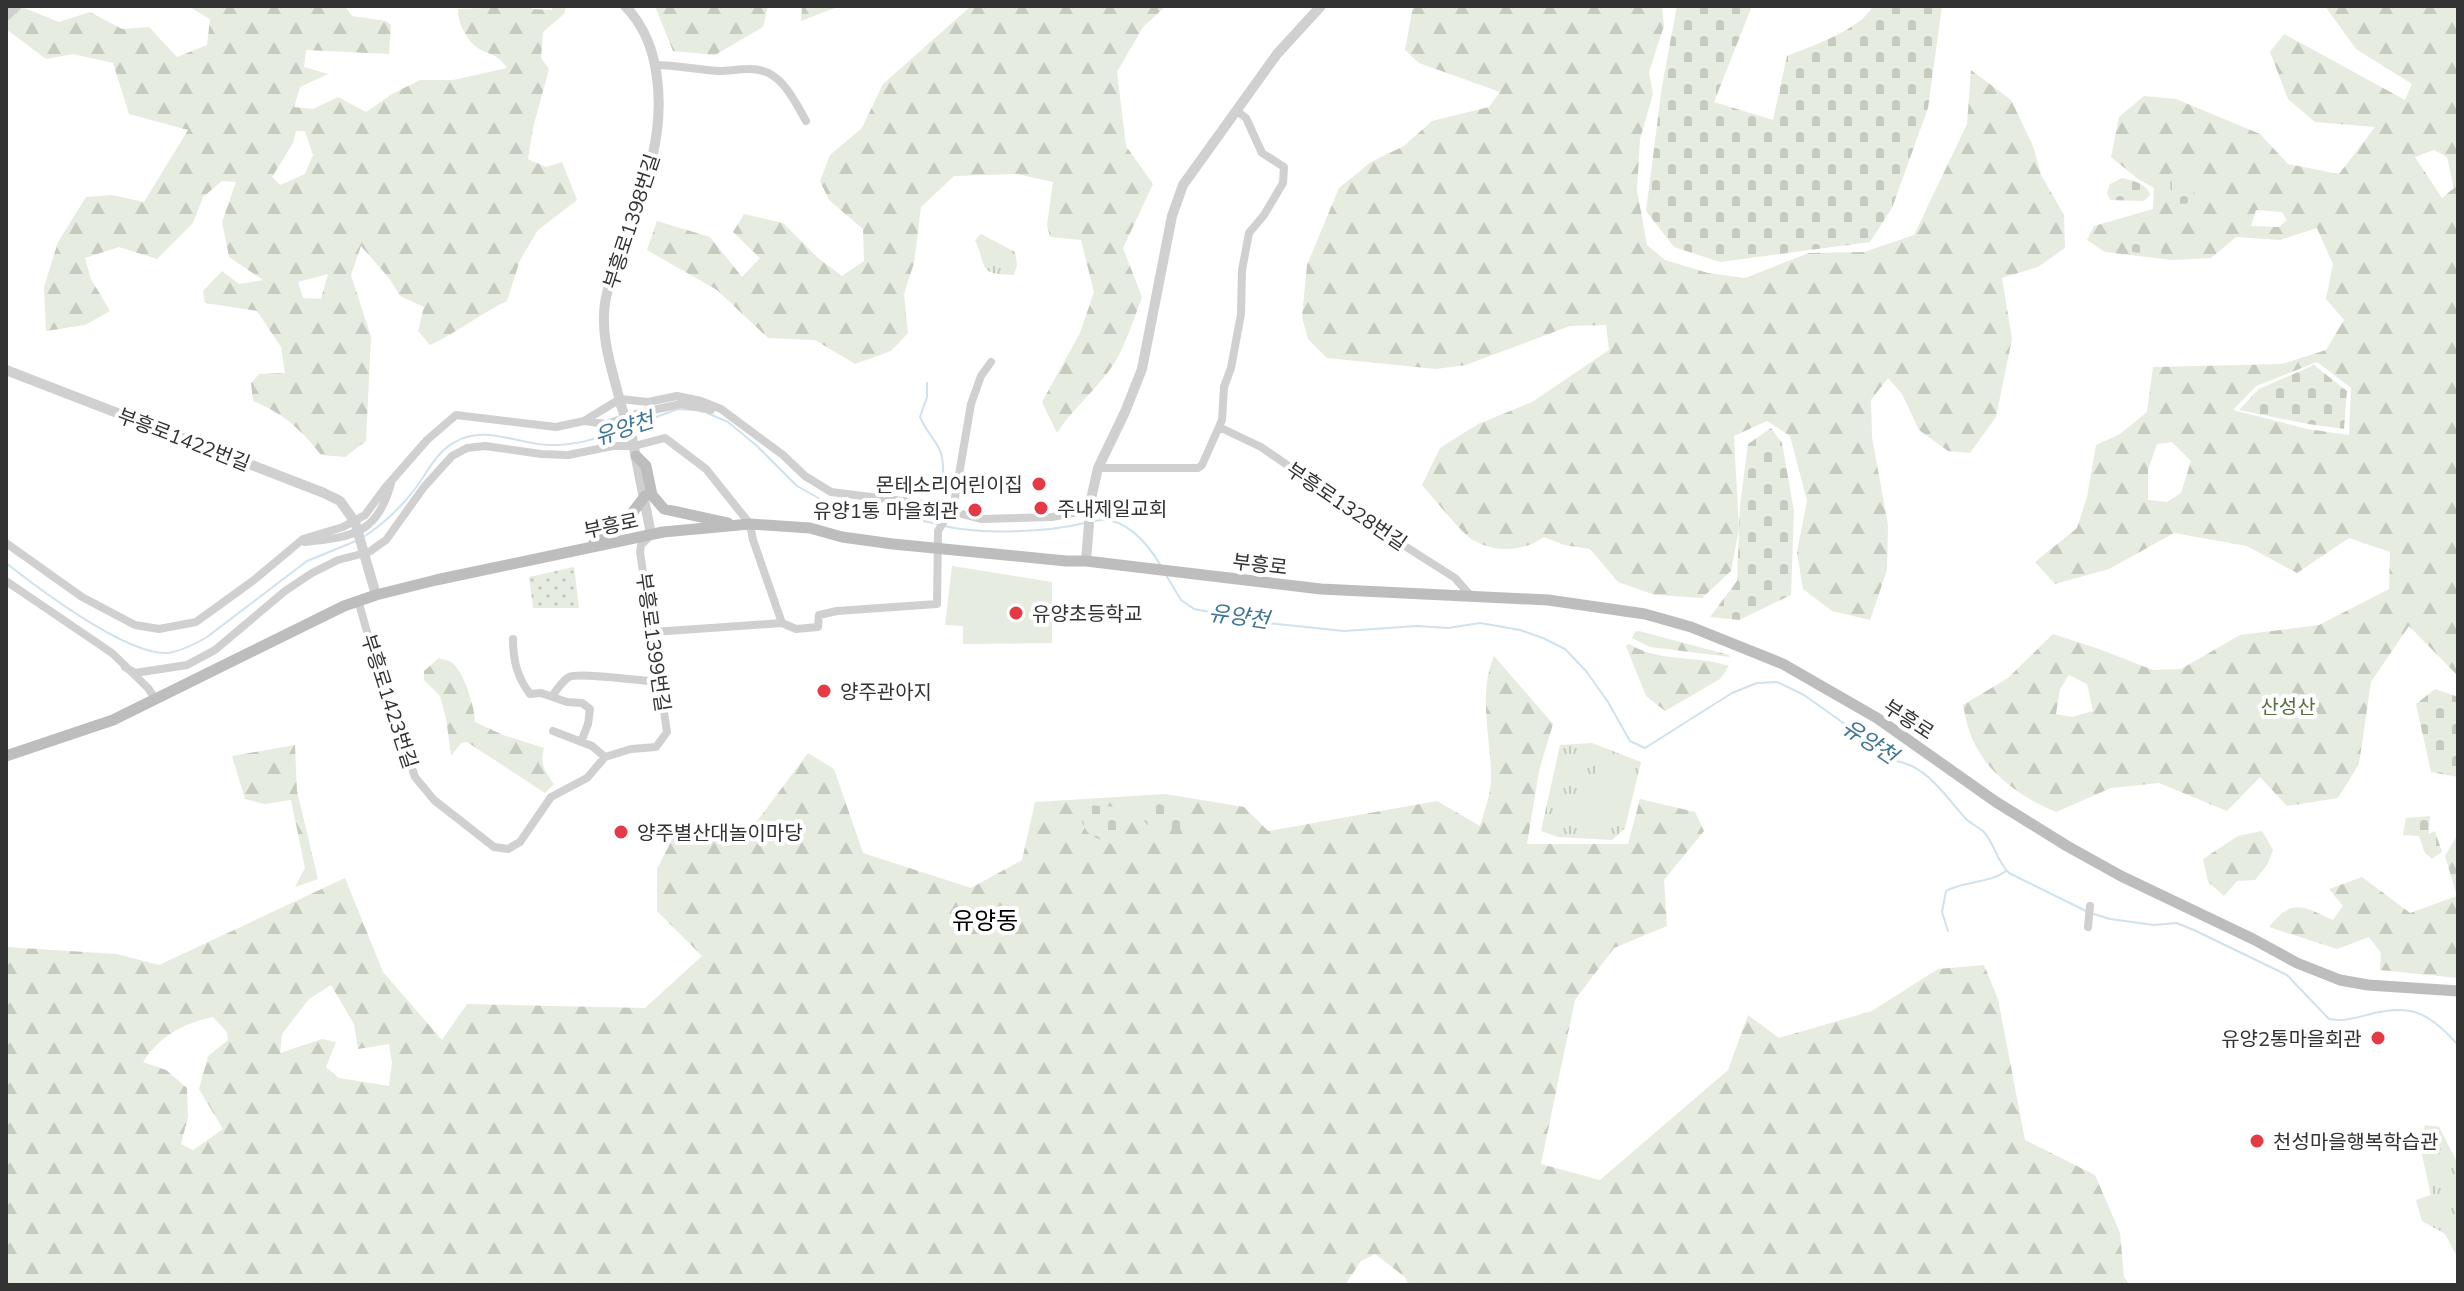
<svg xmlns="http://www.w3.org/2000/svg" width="2464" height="1291" font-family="Mulish,'Noto Sans KR',sans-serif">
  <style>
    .grass { fill: url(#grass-tufts) }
    .forest { fill: url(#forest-firs); fill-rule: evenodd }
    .cemetery { fill: url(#cemetery-stones) }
    .garden { fill: url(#garden-dots) }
    .pitch { fill: #e6ecdf }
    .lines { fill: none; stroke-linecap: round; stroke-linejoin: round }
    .stream { stroke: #cfe2ee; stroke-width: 2 }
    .minor { stroke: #d0d0d0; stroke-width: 8 }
    .tertiary { stroke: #d0d0d0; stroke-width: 10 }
    .secondary { stroke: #bdbdbd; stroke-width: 11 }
    .tertiary-bridge { stroke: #d0d0d0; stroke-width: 10 }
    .poi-dot { fill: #e63946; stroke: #fff; stroke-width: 3 }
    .labels { text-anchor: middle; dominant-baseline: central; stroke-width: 8; stroke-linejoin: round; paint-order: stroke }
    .street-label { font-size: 20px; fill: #333; stroke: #fff }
    .poi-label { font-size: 20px; fill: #333; stroke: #fff; text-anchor: start }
    .park-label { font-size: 20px; fill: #56703f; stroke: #fff }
    .water-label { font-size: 22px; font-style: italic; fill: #3f7597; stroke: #fff }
    .quarter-label { font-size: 24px; fill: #000; stroke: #fff }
  </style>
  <defs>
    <pattern id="grass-tufts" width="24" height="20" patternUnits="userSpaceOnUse" patternTransform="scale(2)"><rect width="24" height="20" fill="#e6ecdf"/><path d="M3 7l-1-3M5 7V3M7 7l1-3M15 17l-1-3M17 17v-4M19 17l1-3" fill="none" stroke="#c6cbc0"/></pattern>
    <pattern id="forest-firs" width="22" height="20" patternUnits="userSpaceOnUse" patternTransform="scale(2)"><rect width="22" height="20" fill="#e6ecdf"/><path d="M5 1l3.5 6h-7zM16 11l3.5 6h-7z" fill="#c6cbc0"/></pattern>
    <pattern id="cemetery-stones" width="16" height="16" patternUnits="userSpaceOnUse" patternTransform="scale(2)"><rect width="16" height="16" fill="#e6ecdf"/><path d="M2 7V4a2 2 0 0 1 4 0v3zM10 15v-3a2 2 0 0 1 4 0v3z" fill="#c6cbc0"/></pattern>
    <pattern id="garden-dots" width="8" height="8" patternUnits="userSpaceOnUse" patternTransform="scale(2)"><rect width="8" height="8" fill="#e6ecdf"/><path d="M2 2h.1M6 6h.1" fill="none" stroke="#c6cbc0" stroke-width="1.8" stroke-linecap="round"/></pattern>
  </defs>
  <rect width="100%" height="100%" fill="#fff"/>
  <path class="grass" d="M 981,234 L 1015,252 L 1017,265 L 1014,275 C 977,274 988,269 975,240 Z
    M 1592,743 L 1641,762 L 1625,828 L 1612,840 L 1558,837 L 1541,831 L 1560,745 Z
    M 2425,1125 L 2439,1127 L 2458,1164 L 2458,1258 L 2445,1234 L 2422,1221 L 2416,1200 L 2431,1195 L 2420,1146 Z"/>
  <path class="forest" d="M 6,6 L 22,7 L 59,22 L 90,12 L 122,29 L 149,27 L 177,57 L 207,45 L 210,19 L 188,6 L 345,6 L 352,16 L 386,21 L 391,25 L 389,54 L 306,50 L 304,67 L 328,74 L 300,87 L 294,107 L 313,109 L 338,97 L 366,112 L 392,94 L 420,80 L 453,80 L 507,68 C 495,50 486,56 474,45 C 465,37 457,20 458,9 L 532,6 L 532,9 L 552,10 L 553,6 L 566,6 L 564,14 L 543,32 L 541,58 L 549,69 L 533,128 L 528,159 L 546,167 L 562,162 L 577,200 L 538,230 L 520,260 L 507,301 C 480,314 458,332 430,345 L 418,331 L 424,307 L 400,296 L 389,278 L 361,246 L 351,275 L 371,337 L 366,441 L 345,457 L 321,455 C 302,430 283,413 253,401 L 251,383 L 259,374 L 285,373 L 281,347 L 257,311 L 205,303 L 203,291 L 222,271 L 239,284 L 263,280 L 229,257 L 222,222 L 236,182 L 222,181 L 203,197 L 193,223 L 157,259 L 119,247 L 85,258 L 91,279 L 110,311 L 85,325 L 46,331 L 44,287 L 58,242 L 86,197 L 112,195 L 144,202 L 188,130 L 129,114 L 113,63 L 73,54 L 46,59 L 6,29 ZM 296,131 L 305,131 L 313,155 L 305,174 L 280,185 L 272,177 L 293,143 ZM 328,274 L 321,299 L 303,298 L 298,282 Z
    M 655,6 L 768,6 L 763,27 L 715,55 L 673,51 Z
    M 802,6 L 840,6 L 801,21 Z
    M 971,6 L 1166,6 L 1143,27 L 1117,72 L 1126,146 L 1153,184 L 1123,248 L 1142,297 C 1135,316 1128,337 1119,355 C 1103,385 1075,405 1057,433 L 1042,402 L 1080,333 L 1094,292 L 1081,240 L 1050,237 L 1047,225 L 1053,182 L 1017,174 L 954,176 L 921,207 L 914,263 L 904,294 L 908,333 L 891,351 L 855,364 L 815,340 L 768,338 L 717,290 L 647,250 L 657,221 L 710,237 L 742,277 L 760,258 L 733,232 L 744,214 L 783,223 L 818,258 L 842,276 L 864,261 L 863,229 L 829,200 L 820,181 L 830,155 L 862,128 L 883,84 Z
    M 1413,6 L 1662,6 L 1664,26 L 1649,72 L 1653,94 L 1640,139 L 1637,190 L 1647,245 L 1665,260 L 1708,273 L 1745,278 L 1809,253 L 1864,252 L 1914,235 L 1967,124 L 1971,70 L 2011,100 L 2033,146 L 2041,175 L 2064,215 L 2065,248 L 2038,267 L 2002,278 L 2012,339 L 1996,417 L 1970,453 L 1948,451 L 1919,430 L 1902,394 L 1888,378 L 1871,400 L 1872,437 L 1888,525 L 1887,570 L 1870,620 L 1832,611 L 1803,589 L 1797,552 L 1807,501 L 1790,436 L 1767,421 L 1734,436 L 1739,529 L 1731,571 L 1702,598 L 1655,595 L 1618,582 L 1590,549 L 1564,545 L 1544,537 C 1523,552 1495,553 1473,540 C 1462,534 1433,497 1422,485 L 1440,448 L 1478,424 L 1532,402 L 1609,350 L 1606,325 L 1570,326 L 1466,365 L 1436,369 L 1327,358 L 1308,339 L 1302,317 L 1307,265 L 1339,188 L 1371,162 L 1404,146 L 1432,121 L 1489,107 L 1500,92 L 1419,63 L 1405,50 Z
    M 2325,6 L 2458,6 L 2458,676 L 2409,626 L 2371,682 L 2359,764 L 2338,798 L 2287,806 L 2260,777 L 2227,811 L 2159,783 L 2111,788 L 2056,812 C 2025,799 1993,778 1977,748 C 1969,735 1966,719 1963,705 L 2008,678 L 2053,634 L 2099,649 L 2153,670 L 2181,669 L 2240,635 L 2319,625 L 2389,589 L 2390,552 L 2349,538 L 2297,573 L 2247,546 L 2174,533 L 2109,569 L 2055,584 L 2035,562 L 2077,528 L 2087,497 L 2096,445 L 2120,434 L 2147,412 L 2153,367 L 2282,364 L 2326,350 L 2344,320 L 2326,299 L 2333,264 L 2317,228 L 2280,240 L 2236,237 L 2211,258 L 2172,260 L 2105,252 L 2087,240 L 2094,226 L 2153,209 L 2154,188 L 2138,179 L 2111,157 L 2119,117 L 2144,96 L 2176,99 L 2260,134 L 2288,164 L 2339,174 L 2375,127 L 2315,122 L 2288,99 L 2270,52 L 2284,34 L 2405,100 L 2412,84 L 2356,49 ZM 2434,150 L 2447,157 L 2454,188 L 2442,198 L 2415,157 ZM 2256,210 L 2282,212 L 2287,220 L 2279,227 L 2251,226 ZM 2317,362 L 2351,388 L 2349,435 L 2307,429 L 2233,410 L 2256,386 ZM 2172,442 L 2191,461 L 2181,493 L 2167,502 L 2148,500 L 2148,470 L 2157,444 ZM 2069,675 L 2087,684 L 2093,711 L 2072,717 L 2056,714 L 2060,689 Z
    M 1639,631 L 1729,655 L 1730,657 L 1650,647 L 1632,638 L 1635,632 Z
    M 1629,644 C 1661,663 1697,655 1729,666 L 1720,679 L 1665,711 L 1646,696 L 1626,646 Z
    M 1494,656 L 1553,724 L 1539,771 L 1527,844 L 1628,844 L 1640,799 L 1695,812 L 1704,831 L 1664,880 L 1667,926 L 1614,948 L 1575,1000 L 1541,1164 L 1600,1180 L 1728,1070 L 1748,1015 L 1779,1038 L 1872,1011 L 1938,969 L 1984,965 L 1998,999 L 2025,1140 L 2095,1175 L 2120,1233 L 2124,1277 L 2130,1285 L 1408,1285 L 1405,1277 L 1375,1254 L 1361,1261 L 1345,1285 L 6,1285 L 6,947 L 117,954 L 159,965 L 345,878 L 383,972 L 442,1040 L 467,1004 L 645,1008 L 702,956 L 657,911 L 657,869 L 676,832 L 746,836 L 808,753 L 834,769 L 863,853 L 971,888 L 1022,860 L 1035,802 L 1165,794 L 1244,807 L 1268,831 L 1437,801 L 1480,826 C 1484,812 1490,796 1491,782 C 1492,739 1477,697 1494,656 ZM 331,985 L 354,1024 L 358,1049 L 389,1044 L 392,1063 L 389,1086 L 339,1078 L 326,1067 L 336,1042 L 322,1039 L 280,1053 L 282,1034 L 309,999 ZM 213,1017 L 227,1032 L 228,1040 L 208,1056 L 199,1089 L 223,1129 L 193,1150 L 181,1144 L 188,1117 L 187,1088 L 166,1070 L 143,1062 C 161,1035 182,1024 213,1017 Z
    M 439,658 C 443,660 448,660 451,662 C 464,671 475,707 475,722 L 503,735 L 544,748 C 540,763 544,771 554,784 L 545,793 L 467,742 L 461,743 L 451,756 L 446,718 L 440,696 L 424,680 L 424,671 Z
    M 295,745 L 297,791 L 318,879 L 295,887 L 305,868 L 291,800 L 264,804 L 245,799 L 232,756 Z
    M 2262,831 L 2273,850 L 2267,865 L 2255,880 L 2237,881 L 2224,896 L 2208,882 L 2203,859 L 2238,836 Z
    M 2458,834 L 2458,978 L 2380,970 L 2381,953 L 2369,937 L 2337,949 L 2269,927 C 2293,897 2303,907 2333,920 L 2343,906 L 2329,889 L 2362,877 L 2410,913 L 2457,896 L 2445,856 Z"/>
  <path class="cemetery" d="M 1677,6 L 1752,6 L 1714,102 L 1773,120 L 1787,56 C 1812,46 1860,30 1873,6 L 1942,6 L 1928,108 L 1892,208 L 1870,242 L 1720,262 L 1674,247 L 1646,211 L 1662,86 Z
    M 2170,173 L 2187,179 L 2194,188 L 2193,197 L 2186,204 L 2171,203 Z
    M 2122,178 C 2133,181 2147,183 2150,195 L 2144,201 L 2110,200 L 2107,193 L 2110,184 Z
    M 2135,242 L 2153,242 L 2162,246 L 2161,255 L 2133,252 L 2127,249 L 2128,244 Z
    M 2314,365 L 2347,391 L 2344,429 L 2308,424 L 2239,410 L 2259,389 Z
    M 1771,428 L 1782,443 L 1794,511 L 1791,595 L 1739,620 L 1710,617 L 1737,581 L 1740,505 L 1748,444 Z
    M 2435,689 L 2458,697 L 2458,777 L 2431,772 L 2416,704 Z
    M 1155,802 L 1179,813 L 1182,827 L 1181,829 L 1151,830 L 1143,819 L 1147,804 Z
    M 1087,805 L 1117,807 L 1123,822 L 1114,845 C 1094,837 1084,836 1080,814 Z
    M 2430,816 L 2429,834 L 2435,831 L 2442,852 L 2432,859 L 2424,851 L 2419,836 L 2403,835 L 2406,818 Z"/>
  <path class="garden" d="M 574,567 L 579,608 L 533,608 L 529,577 Z"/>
  <path class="pitch" d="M 952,566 L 1052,582 L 1052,643 L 963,644 L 963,626 L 945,625 Z
    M 1600,752 L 1635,763 L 1624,823 L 1584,816 Z"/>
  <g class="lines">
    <path class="stream" d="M 927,383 L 927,397 L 920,417 C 932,444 945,442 943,478
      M 707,413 L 728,422 L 757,446 L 797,486 L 822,500 L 848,510 L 881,512 L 938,524
      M 634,425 L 678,409 L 693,410
      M 1095,521 C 1124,514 1148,544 1161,566
      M 944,526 C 982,535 1048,532 1085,523
      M 365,536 C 383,524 402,506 415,489 C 427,473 436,452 455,442 C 486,424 518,445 551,445 C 576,446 601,437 624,429
      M 6,563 C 39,589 125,654 166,653 C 180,652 195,644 207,637 L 307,561 L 356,541
      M 1166,575 L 1181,600 L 1194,609 L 1268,623 L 1344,631 L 1417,626 L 1448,628 L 1480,623 L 1520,630 L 1543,638 L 1565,649 L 1586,671 L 1608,702 L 1630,741 L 1645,748 L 1732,693 L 1757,683 L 1777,682 L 1804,695 L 1897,761 C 1930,768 1946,798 1967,820 C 1972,824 1978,827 1983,831 C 1994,842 1996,860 2009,873 L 2088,912
      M 2094,914 L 2110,919 L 2154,925 L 2177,923 L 2196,931 L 2287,975 L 2329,1019 C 2342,1022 2354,1018 2367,1015 C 2410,1003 2429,1012 2458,1045
      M 1948,931 L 1942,912 L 1946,891 C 1965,880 1989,884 2006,871"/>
    <path class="minor" d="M 6,17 L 18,6
      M 656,65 C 677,65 697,70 718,71 C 729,71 739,69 749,69 C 780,68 793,98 806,121
      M 585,421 L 606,424 L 639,413 L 681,404 L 711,410
      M 1219,427 L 1261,447 L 1332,496 L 1342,506 L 1455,578 L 1470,595
      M 1098,468 L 1198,468 L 1202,465 L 1222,420 L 1224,387 L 1231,368 L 1241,314 L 1242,270 L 1249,233 L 1264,215 L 1283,183 L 1284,167 L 1262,153 L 1246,118 L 1236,110
      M 305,542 C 355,537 378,533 392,480
      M 6,543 L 82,597 L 135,625 L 159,629 L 196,622 L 254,580 L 303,539 L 343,527 L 365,515 L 385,488 L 427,440 L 456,415 L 556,427 L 584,421 L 620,399 L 648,402 L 677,396 L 701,401 L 721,409 L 783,455 L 805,476 L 831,492 L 919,503 L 981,519 L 1052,517 L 1090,510
      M 6,581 L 112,653 L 148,688 L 156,700
      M 358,600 L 375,660 L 415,777 L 434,800 L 466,825 L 494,847 L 508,849 L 520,842 L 551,797 L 587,778 L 605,757 L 631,749 L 656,747 L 667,732 L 640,552 L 641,545 L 651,535
      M 653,632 L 782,623 L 796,629 L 818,627 L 819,615 L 837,611 L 937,604 L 938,531 L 954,504 L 971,404 L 981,376 L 991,362
      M 513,639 C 513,660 517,677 530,694 L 541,693 L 567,702 L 582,703 L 590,709 L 588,724 L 581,742
      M 125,667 L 135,673 L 187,665 L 215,650 L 285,591 L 312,573 L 338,560 L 369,552 L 386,540 L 424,487 L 452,456 L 467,448 L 485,446 L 541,454 L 568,455 L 613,446 L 634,446 L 665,438 L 706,469 L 750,524 L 753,540 L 782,623
      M 552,696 C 557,690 562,681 569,677 C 577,672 645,681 660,682
      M 553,731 L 592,746 L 605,757
      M 2088,927 L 2090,906"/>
    <path class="tertiary" d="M 6,370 L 324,493 L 340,501 L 355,522
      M 621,405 C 613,371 600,340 605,303 C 608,283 617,263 624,244 C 644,189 665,137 657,78 C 654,52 644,25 625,6
      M 632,438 L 651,534
      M 363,550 L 376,595
      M 1086,561 L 1091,499 L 1098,468 L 1125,412 L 1142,369 L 1172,216 L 1183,185 L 1277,54 L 1321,6"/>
    <path class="secondary" d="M 636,456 L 646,466 L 652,495 L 664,509 L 728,523
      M 594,543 L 621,528 L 645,496
      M 6,756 L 113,720 L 344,606 L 376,595 L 436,580 L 663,532 L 750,524 L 810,528 L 842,537 L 893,544 L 1066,561 L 1086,561 L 1321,589 L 1548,600 L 1645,614 L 1691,627 L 1783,664 L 1877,718 L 1996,802 L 2067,846 L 2121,876 L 2253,939 L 2297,963 L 2340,980 L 2368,985 L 2458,991"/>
    <path class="tertiary-bridge" d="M 621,405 L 632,438
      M 355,522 L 363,550"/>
  </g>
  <g class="poi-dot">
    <circle cx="1039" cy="484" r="8"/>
    <circle cx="1041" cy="508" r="8"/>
    <circle cx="975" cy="510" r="8"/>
    <circle cx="1016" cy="613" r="8"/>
    <circle cx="824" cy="691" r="8"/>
    <circle cx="621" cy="832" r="8"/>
    <circle cx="2378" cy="1038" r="8"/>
    <circle cx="2257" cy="1141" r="8"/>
  </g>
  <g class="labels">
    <g class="street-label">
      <text transform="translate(631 221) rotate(-72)">부흥로1398번길</text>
      <text transform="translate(184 439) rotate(21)">부흥로1422번길</text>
      <text transform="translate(1347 506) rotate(34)">부흥로1328번길</text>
      <text transform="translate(611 525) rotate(-12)">부흥로</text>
      <text transform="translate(1260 564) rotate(7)">부흥로</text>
      <text transform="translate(654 642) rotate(82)">부흥로1399번길</text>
      <text transform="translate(390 701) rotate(72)">부흥로1423번길</text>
      <text transform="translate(1909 719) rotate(33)">부흥로</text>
    </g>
    <g class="poi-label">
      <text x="1023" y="484" text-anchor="end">몬테소리어린이집</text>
      <text x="1057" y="508">주내제일교회</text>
      <text x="959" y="510" text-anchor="end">유양1통 마을회관</text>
      <text x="1032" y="613">유양초등학교</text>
      <text x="840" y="691">양주관아지</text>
      <text x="637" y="832">양주별산대놀이마당</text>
      <text x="2362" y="1038" text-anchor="end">유양2통마을회관</text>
      <text x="2273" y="1141">천성마을행복학습관</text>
    </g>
    <g class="park-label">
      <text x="2288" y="706">산성산</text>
    </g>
    <g class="water-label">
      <text transform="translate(624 428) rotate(-18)">유양천</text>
      <text transform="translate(1239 616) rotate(8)">유양천</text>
      <text transform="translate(1870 741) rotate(34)">유양천</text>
    </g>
    <g class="quarter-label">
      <text x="985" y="920">유양동</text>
    </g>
  </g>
  <rect width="2464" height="1291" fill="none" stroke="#333333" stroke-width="16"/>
</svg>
